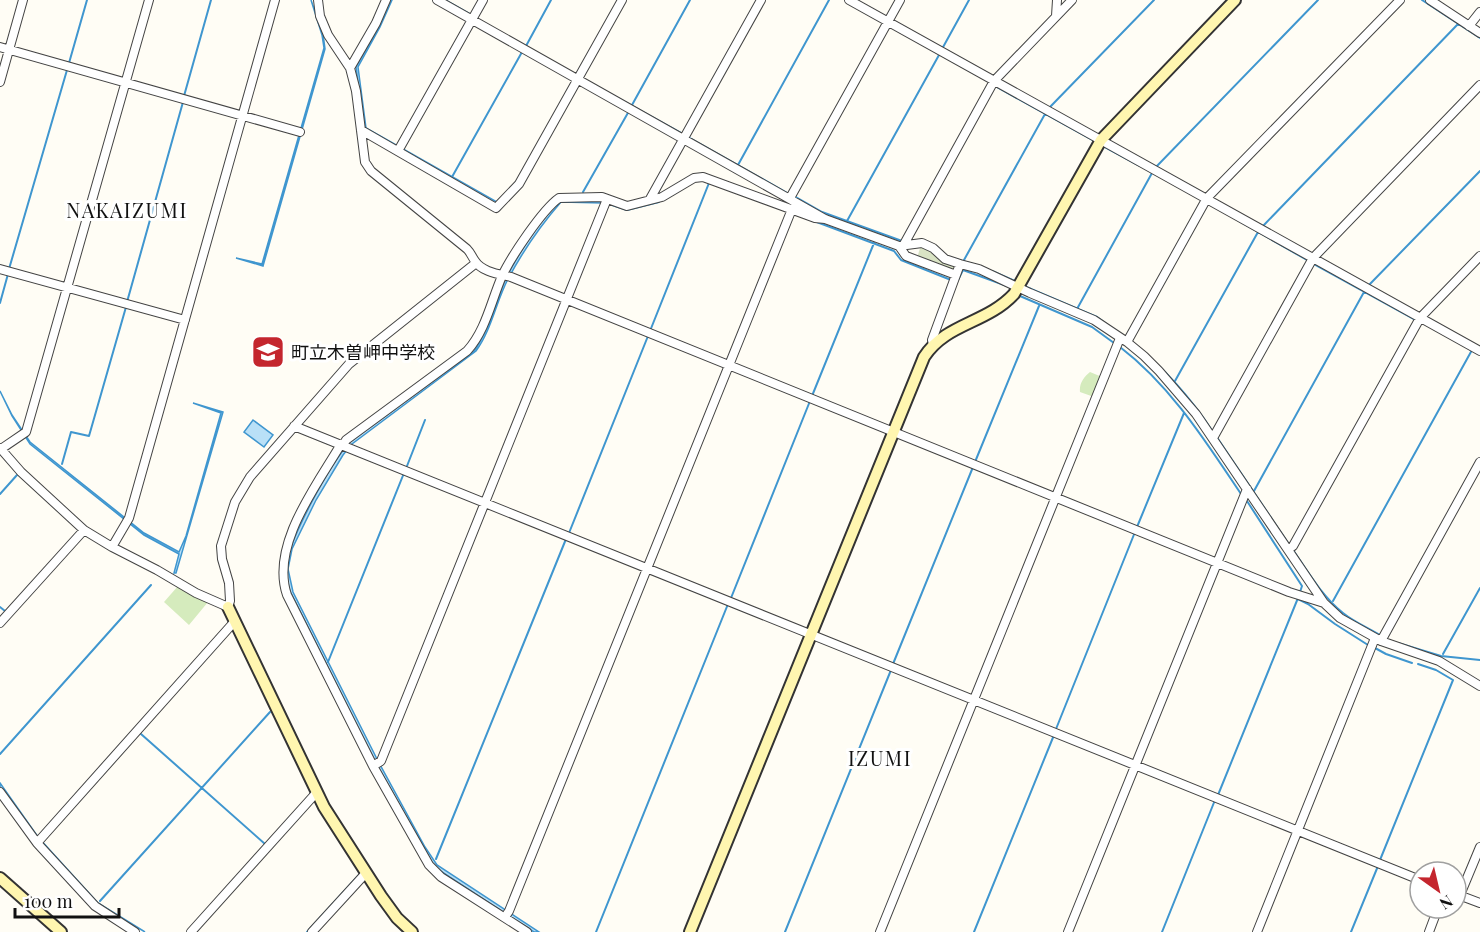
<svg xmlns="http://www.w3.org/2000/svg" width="1480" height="932" font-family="'Playfair Display','Noto Sans JP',serif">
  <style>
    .green { fill: #d5ebbd }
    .cemetery { fill: #d9e3c4 }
    .water { fill: #b9e0f7; stroke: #3f96cf; stroke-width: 1.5 }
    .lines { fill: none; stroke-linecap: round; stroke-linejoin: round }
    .stream { stroke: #3f96cf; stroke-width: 2 }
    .street-casing { stroke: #444; stroke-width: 10 }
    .secondary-casing { stroke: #333; stroke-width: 14 }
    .street { stroke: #fff; stroke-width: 8 }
    .secondary { stroke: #fff6b0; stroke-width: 10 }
    .labels { text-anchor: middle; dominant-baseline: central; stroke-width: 6; stroke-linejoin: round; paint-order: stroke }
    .poi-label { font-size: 18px; fill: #111; stroke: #fff; text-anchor: start }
    .neighbourhood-label { font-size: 20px; letter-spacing: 1.5px; fill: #111; stroke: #fff }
  </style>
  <rect width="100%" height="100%" fill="#fffdf5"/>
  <path class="green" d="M 1090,372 L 1102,377 L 1094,397 L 1080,392 C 1079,383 1084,377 1090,372 Z
    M 178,586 L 208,602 L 189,625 L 164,602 Z"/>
  <path class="cemetery" d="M 921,245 L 957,265 L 955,271 L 917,258 Z"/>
  <path class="water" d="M 311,0 L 323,34 L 325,49 L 263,266 L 236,258 L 262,264 L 324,48 L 322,35 Z
    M 389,0 L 392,0 L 380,27 L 358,67 L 366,128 L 497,202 L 496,204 L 364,129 L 356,67 L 378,28 Z
    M 563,200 L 603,201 L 602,203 L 561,202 C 540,226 523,251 508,279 C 496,302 491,331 476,351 L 352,444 L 343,455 L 316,500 L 292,549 L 288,569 L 293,592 L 378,761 L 425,847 L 437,865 L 539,932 L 534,932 L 442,872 L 433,864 L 376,763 L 291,593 C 288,586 286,578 286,570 C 286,543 331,463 350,442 L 474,351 C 488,332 495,305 504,283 C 513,263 544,211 563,200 Z
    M 0,391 L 12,415 L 30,442 L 144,533 L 179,552 L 186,536 L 221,413 L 193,403 L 223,412 L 176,573 L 174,573 L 179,554 L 144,535 L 30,444 L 12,416 Z
    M 253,420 L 273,435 L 264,447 L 244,432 Z
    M 0,783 L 38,837 L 98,903 L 145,932 L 98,904 L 36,838 L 0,787 Z"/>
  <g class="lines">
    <path class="stream" d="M 445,0 L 470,14
      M 1422,0 L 1480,38
      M 526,46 L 551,0
      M 942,49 L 969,0
      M 69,63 L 87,0
      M 591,83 L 683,134
      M 995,86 L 1096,142
      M 184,96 L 211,0
      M 632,105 L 690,0
      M 1050,107 L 1154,0
      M 688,137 L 789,194
      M 1103,146 L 1140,166
      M 738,165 L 829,0
      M 1156,167 L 1318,0
      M 452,177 L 522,52
      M 583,192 L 629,111
      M 794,196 L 822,212 L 902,241
      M 612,205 L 627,210 L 659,202
      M 814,221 L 894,251 L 901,260 L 951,280
      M 847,221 L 939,55
      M 1239,221 L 1307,260
      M 1263,226 L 1458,24
      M 952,258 L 973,264
      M 964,260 L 1045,114
      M 1314,264 L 1414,319
      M 9,269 L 67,70
      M 992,271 L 1017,282
      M 958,280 L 963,270 L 1007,286
      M 1369,285 L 1480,171
      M 1024,286 L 1097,317 L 1112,328
      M 1020,296 L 1092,327 L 1114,343
      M 127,302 L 183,102
      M 0,303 L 8,274
      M 1077,309 L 1152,173
      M 650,331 L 709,183
      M 1131,341 C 1163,367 1191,398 1213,432
      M 1120,347 C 1171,386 1206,442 1241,494
      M 1175,381 L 1258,232
      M 812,396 L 874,243
      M 1216,436 L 1290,546
      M 975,462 L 1039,306
      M 62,464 L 71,432 L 89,436 L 126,307
      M 407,466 L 425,420
      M 1254,491 L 1364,292
      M 0,494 L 17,475
      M 1247,501 L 1302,586 L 1300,592
      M 1137,527 L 1184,413
      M 569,533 L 648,336
      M 1293,550 C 1308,572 1322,596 1343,613 C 1354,622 1368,628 1380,635
      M 731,598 L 810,401
      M 1298,599 L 1308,604 L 1335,624 L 1368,645
      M 1333,601 L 1472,350
      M 0,607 L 5,611
      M 1398,643 L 1441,656 L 1480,660
      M 1375,648 L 1386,654 L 1412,663
      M 1443,654 L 1480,588
      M 328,662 L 404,473
      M 893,664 L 973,467
      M 1056,729 L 1135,532
      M 141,734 L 265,844
      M 0,754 L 151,585
      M 1218,795 L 1298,598
      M 436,859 L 566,539
      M 1380,860 L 1453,680 L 1436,670 L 1418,664
      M 100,901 L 270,712
      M 307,932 L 359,875
      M 596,932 L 728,604
      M 785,932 L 891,670
      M 974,932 L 1054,735
      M 1162,932 L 1215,800
      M 1351,932 L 1378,866"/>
    <g class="street-casing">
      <path id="street" d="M 318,0 L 320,16 L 328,35 L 350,68 L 356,91 L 365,162 L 371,171 L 467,249 C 471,253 472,257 475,261 C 482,272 499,274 511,277 L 1289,592 L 1324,603
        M 437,0 L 825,219 L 899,246 L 906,256 L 956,275
        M 849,0 L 1480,351
        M 1430,0 L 1480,33
        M 1056,16 L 1057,0
        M 1469,26 L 1480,12
        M 0,47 L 300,132
        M 350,68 L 376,23 L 386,0
        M 0,82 L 23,0
        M 361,130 L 496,208 L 519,184 L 622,0
        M 398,151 L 483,0
        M 790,198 L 900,0
        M 650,199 L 761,0
        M 899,246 L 922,243 L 933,248 L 945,259 L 960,264
        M 903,246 L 994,81 L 1072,0
        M 0,269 L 185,320
        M 1127,342 L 1207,198 L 1400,0
        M 933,345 L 932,340 L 960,264 L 979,269 L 1030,293 L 1094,320 L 1127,342 L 1144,356 L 1159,371 L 1196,414 L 1324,603 L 1340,618 L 1381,641 L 1439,661 L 1480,686
        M 294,426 L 1420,880
        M 1213,438 L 1313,258 L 1480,85
        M 341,444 C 317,485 270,545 287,595 L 373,766 L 429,865 L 441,877 L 527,932
        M 343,445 L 346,440 L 467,351 C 486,330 491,301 502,276 C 511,257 542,210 559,198 L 602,197 L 627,206 L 662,197 L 694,178 L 703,177 L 815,218 L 825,219
        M 0,448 L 21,472 L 84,530 L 112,547 L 157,570 L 196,593 L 228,607 L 230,601 L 229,583 L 222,559 L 221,546 L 235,502 L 250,477 L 349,364 L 476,263
        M 1,449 L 26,432 L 149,0
        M 112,547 L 129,518 L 275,0
        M 1288,550 L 1293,546 L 1420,318 L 1480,256
        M 0,623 L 84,530
        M 1381,641 L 1480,462
        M 373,766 L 381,761 L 607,199
        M 0,792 L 37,843 L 95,906 L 135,932
        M 37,843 L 235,621
        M 1456,894 L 1480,903
        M 1460,895 L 1480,847
        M 505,917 L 509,911 L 792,209
        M 191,932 L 317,792
        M 312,932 L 366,873
        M 880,932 L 1120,338
        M 1068,932 L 1247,489
        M 1257,932 L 1375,638
        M 1429,932 L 1438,908"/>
    </g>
    <g class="secondary-casing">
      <path id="secondary" d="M 228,607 L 324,807 L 381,896 L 397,918 L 412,932
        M 0,878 L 61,932
        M 690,932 L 924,357 C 946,323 986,324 1014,294 L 1101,140 L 1235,0"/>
    </g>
    <use href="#street" class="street"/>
    <use href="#secondary" class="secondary"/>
  </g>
  <defs>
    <g id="school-square" transform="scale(1.725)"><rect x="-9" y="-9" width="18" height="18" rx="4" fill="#c4262e" stroke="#fff"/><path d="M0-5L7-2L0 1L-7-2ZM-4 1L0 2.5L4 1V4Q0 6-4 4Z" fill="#fff"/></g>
  </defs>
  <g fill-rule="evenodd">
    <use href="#school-square" x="268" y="352"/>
  </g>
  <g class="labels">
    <g class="poi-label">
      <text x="291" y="352">町立木曽岬中学校</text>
    </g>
    <g class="neighbourhood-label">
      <text x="127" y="209">NAKAIZUMI</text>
      <text x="880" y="757">IZUMI</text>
    </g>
  </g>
  <g transform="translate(1438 890) rotate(146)"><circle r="28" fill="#ffffff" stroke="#a0a0a0" stroke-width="1.5"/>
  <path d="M0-4.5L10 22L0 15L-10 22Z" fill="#c4262e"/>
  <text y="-9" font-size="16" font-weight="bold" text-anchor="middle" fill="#111111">N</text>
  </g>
  <path d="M15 908v9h104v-9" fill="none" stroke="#111111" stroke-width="3"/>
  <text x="24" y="908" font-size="18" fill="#111111" stroke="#ffffff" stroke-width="4.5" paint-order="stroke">100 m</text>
</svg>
